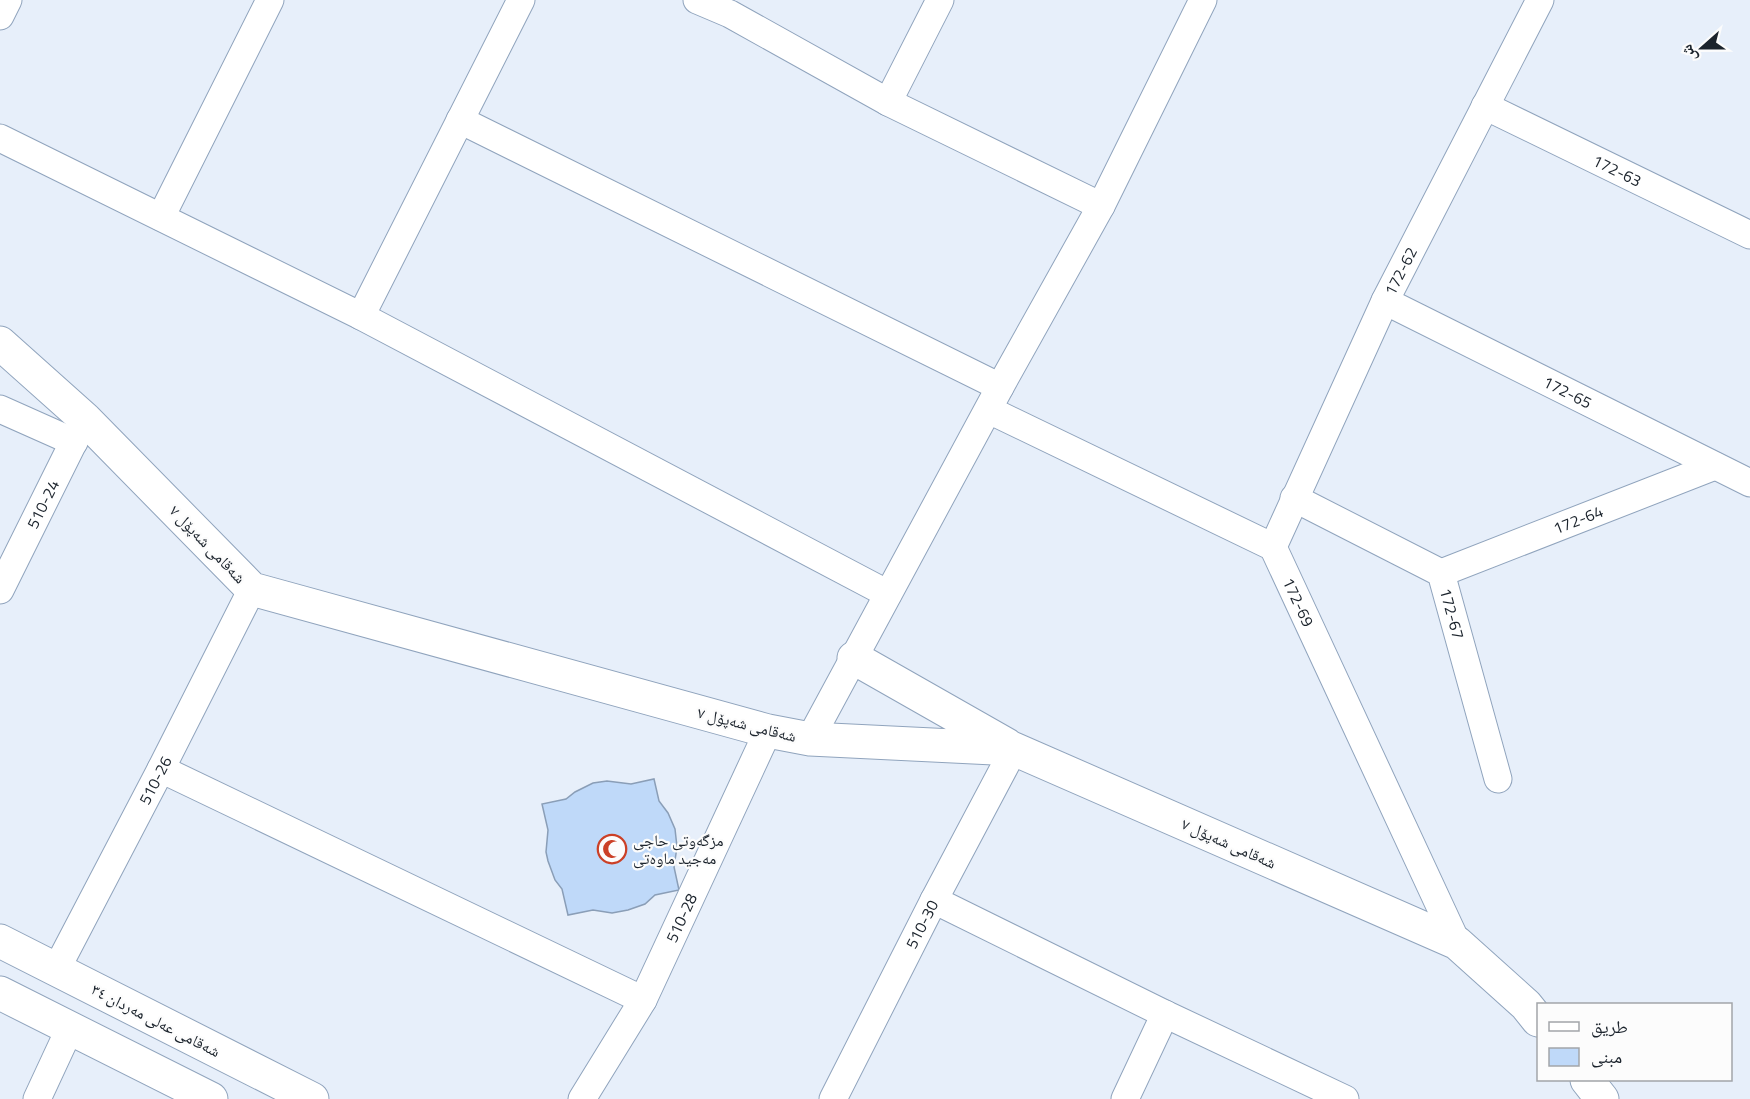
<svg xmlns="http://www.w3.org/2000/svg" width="1750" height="1099" font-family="'Titillium Web','Noto Naskh Arabic',sans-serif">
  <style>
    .building { fill: #bfd9f9; stroke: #8a9eb7; stroke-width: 1.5 }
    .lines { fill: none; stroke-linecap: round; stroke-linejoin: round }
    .minor-casing { stroke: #90a4bd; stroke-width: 29 }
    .tertiary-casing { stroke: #90a4bd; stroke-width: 35 }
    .secondary-casing { stroke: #90a4bd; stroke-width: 35 }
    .minor { stroke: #fff; stroke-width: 27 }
    .tertiary { stroke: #fff; stroke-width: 33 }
    .secondary { stroke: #fff; stroke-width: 33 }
    .labels { text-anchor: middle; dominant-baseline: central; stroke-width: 4.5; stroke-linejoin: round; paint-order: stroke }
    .street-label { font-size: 16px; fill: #1b232c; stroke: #fcfcfc }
    .poi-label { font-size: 16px; fill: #1b232c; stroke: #fcfcfc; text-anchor: start }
  </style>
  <rect width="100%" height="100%" fill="#e7effa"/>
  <path class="building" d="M 654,779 L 659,801 L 668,813 L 675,829 L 677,847 L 674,867 L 679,890 L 655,895 L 645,904 L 628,910 L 612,913 L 593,910 L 568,915 L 562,889 L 555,880 L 548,861 L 546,852 L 548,830 L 542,804 L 566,799 L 575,792 L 593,783 L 607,781 L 631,784 Z"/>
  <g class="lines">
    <g class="minor-casing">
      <g id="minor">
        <path d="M 697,0 L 730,14 L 888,102 L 1101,206"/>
        <path d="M 0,16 L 8,0"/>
        <path d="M 888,102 L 940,0"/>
        <path id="s1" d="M 1485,106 L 1750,235"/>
        <path d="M 460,120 L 1000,387"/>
        <path d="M 0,138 L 361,316 L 888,594"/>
        <path d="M 161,217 L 270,0"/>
        <path id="s2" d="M 1385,301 L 1750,483"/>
        <path d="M 361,316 L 521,0"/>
        <path d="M 0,409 L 74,442"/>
        <path id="s3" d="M 989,410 L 1273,547 L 1457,943"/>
        <path id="s4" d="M 1294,498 L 1441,573 L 1498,779"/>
        <path id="s5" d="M 1273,547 L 1385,301 L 1540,0"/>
        <path id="s6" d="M 1441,573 L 1715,466"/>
        <path id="s7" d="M 0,590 L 85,419"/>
        <path d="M 810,739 L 1000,387 L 1101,206 L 1203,0"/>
        <path d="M 161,769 L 643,1000"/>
        <path d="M 934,900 L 1165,1014 L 1345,1099"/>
        <path id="s8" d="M 56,970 L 161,769 L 252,589"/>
        <path d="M 37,1099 L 70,1028"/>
        <path id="s9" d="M 582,1099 L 643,1000 L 768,731"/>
        <path id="s10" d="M 833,1099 L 934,900 L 1014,749"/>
        <path d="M 1125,1099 L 1165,1014"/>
      </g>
    </g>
    <g class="tertiary-casing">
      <path id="tertiary" d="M 0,343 L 85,419 L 252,589 L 768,731 L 810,739 L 1014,749 L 1457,943 L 1526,1005 L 1538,1020
        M 854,658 L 1007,745
        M 1587,1080 L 1602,1099"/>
    </g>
    <g class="secondary-casing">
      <path id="secondary" d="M 0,941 L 312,1099
        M 0,993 L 211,1099"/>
    </g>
    <use href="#minor" class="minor"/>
    <use href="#tertiary" class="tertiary"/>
    <use href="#secondary" class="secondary"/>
  </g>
  <defs>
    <g id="mosque-ring" transform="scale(1.5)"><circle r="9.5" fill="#fcfcfc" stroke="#cb4027" stroke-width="1.5"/><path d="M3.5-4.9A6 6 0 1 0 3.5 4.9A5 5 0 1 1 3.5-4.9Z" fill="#cb4027"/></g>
  </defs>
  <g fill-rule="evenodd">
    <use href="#mosque-ring" x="612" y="849"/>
  </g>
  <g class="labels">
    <g class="street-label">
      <text stroke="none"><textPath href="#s1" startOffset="147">172-63</textPath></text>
      <text stroke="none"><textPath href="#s5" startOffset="304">172-62</textPath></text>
      <text stroke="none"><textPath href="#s2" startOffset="204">172-65</textPath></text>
      <text stroke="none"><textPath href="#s7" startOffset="96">510-24</textPath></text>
      <text stroke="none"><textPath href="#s6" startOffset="147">172-64</textPath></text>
      <text transform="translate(208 544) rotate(46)">شەقامی شەپۆل ٧</text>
      <text stroke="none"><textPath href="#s3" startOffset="376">172-69</textPath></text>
      <text stroke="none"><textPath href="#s4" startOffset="207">172-67</textPath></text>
      <text transform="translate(747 724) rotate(14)">شەقامی شەپۆل ٧</text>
      <text stroke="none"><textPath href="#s8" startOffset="214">510-26</textPath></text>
      <text transform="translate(1229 843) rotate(24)">شەقامی شەپۆل ٧</text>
      <text stroke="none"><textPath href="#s9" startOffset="207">510-28</textPath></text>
      <text stroke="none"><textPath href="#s10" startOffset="196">510-30</textPath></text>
      <text transform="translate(156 1020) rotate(27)">شەقامی عەلی مەردان ٣٤</text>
    </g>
    <g class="poi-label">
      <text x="633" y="840">مزگەوتی حاجی<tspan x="633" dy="18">مەجید ماوەتی</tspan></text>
    </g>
  </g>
  <rect x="1537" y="1003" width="195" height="78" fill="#fcfcfc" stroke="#a2a5a9" stroke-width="1.5"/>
  <rect x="1549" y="1022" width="30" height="9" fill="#ffffff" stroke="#a2a5a9" stroke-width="1.5"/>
  <text x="1591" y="1033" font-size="18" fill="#1b232c">طريق</text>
  <rect x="1549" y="1048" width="30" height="18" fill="#bfd9f9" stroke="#a2a5a9" stroke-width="1.5"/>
  <text x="1591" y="1063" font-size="18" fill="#1b232c">مبنى</text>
  <g transform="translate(1702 48) rotate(249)" stroke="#fcfcfc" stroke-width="4.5" paint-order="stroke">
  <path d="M0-4.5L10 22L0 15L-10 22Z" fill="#1b232c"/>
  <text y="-9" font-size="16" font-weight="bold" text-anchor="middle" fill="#1b232c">ش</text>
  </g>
</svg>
